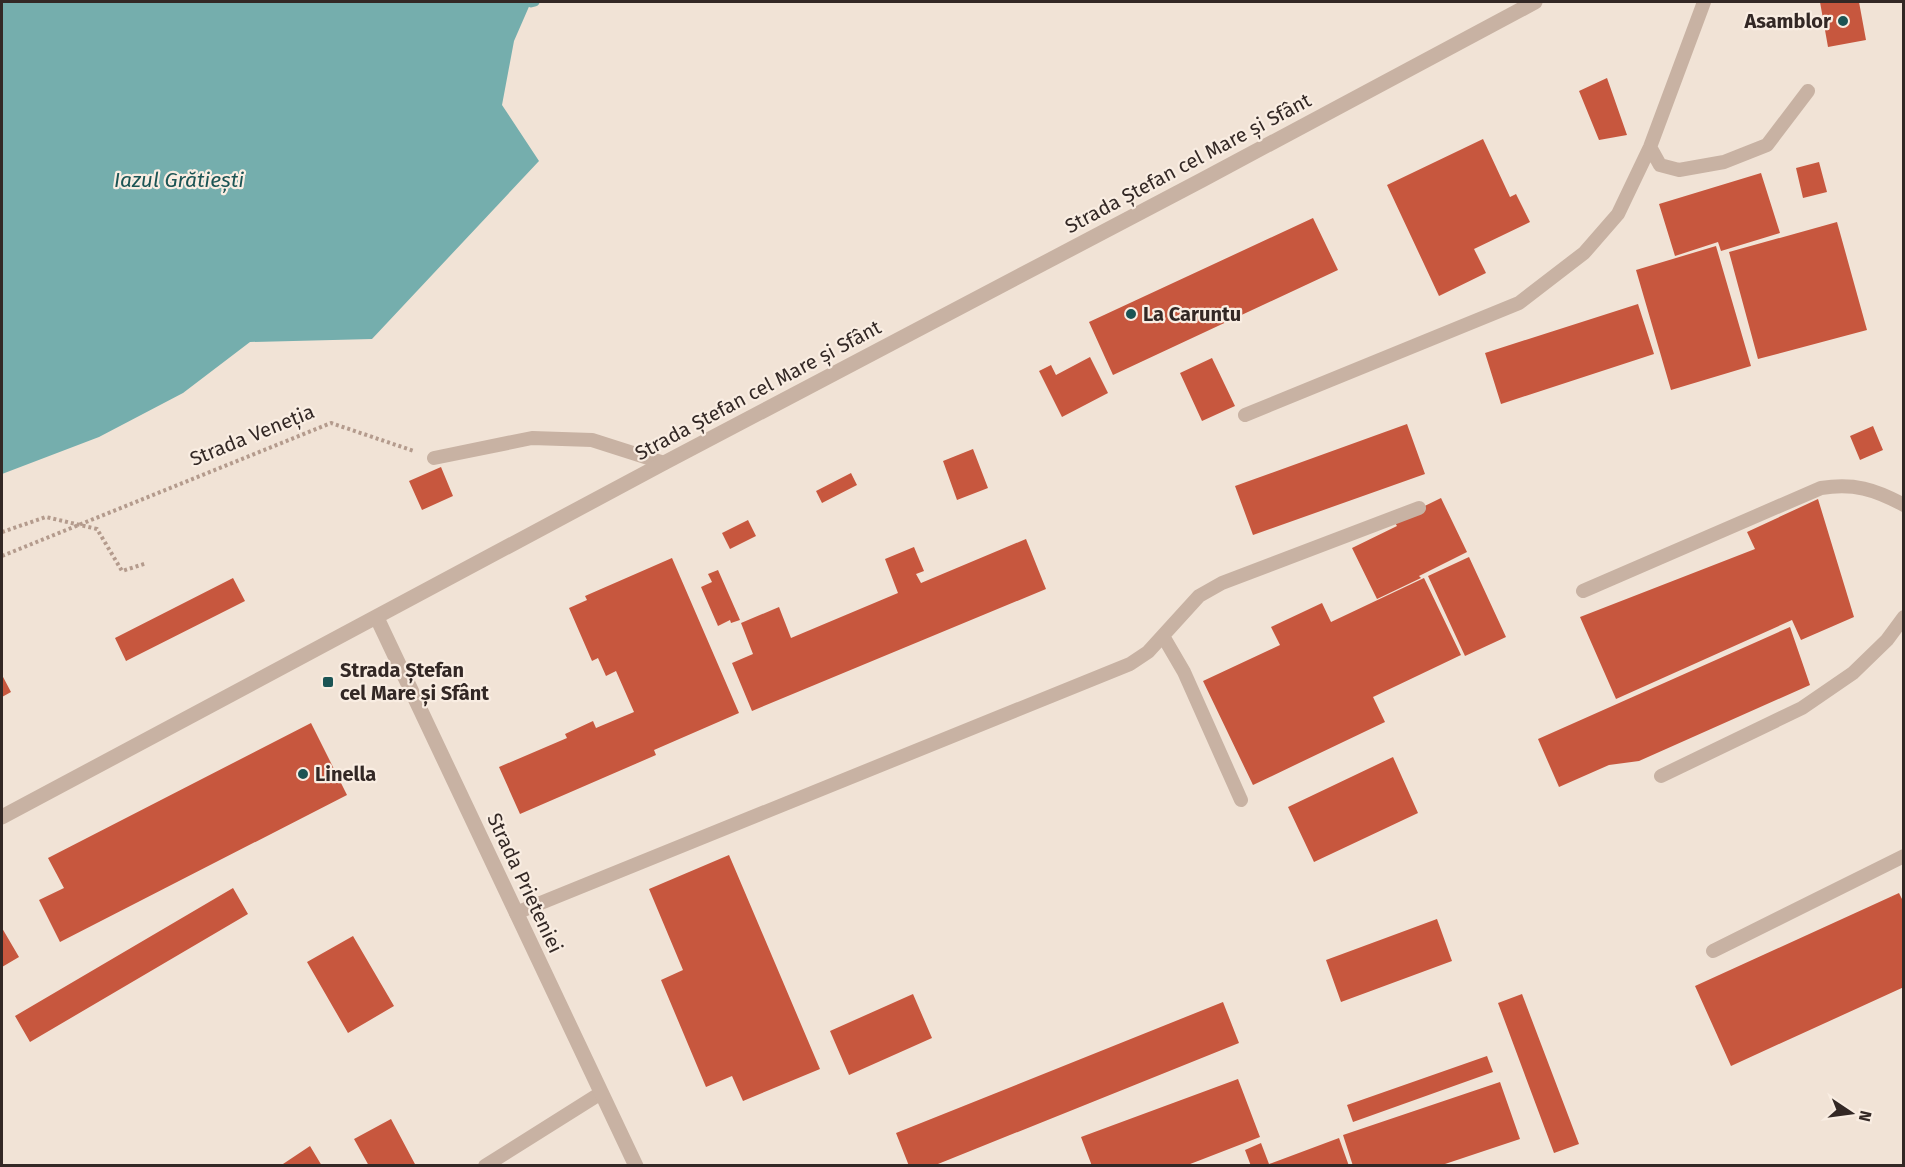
<svg xmlns="http://www.w3.org/2000/svg" width="1905" height="1167" font-family="'Fira Sans',sans-serif">
  <style>
    .water { fill: #75aead }
    .lines { fill: none; stroke-linecap: round; stroke-linejoin: round }
    .stream { stroke: #75aead; stroke-width: 9 }
    .building { fill: #c7573e }
    .path { stroke: #b49b8d; stroke-width: 4; stroke-dasharray: 3 3; stroke-linecap: butt }
    .service { stroke: #c8b2a3; stroke-width: 14 }
    .tertiary { stroke: #c8b2a3; stroke-width: 15 }
    .poi-dot { fill: #1b5454; stroke: #f9ede2; stroke-width: 2 }
    .labels { text-anchor: middle; dominant-baseline: central; stroke-width: 4.5; stroke-linejoin: round; paint-order: stroke }
    .poi-label { font-size: 20px; font-weight: bold; fill: #332825; stroke: #f9ede2; text-anchor: start }
    .street-label { font-size: 20px; fill: #332825; stroke: #f9ede2 }
    .water-label { font-size: 21px; font-style: italic; fill: #1b5454; stroke: #f9ede2 }
  </style>
  <rect width="100%" height="100%" fill="#f1e3d6"/>
  <path class="water" d="M 2,2 L 531,2 L 514,41 L 502,105 L 539,161 L 372,339 L 250,342 L 183,393 L 99,437 L 2,474 Z"/>
  <g class="lines">
    <path class="stream" d="M 531,3 L 535,2"/>
  </g>
  <path class="building" d="M 1820,2 L 1859,2 L 1866,40 L 1828,47 Z
    M 1607,78 L 1627,135 L 1599,140 L 1579,91 Z
    M 1483,139 L 1510,197 L 1516,194 L 1530,222 L 1474,249 L 1486,273 L 1439,296 L 1387,185 Z
    M 1819,162 L 1827,192 L 1803,198 L 1796,168 Z
    M 1761,173 L 1780,233 L 1721,251 L 1718,242 L 1675,256 L 1659,204 Z
    M 1313,218 L 1338,270 L 1113,375 L 1089,322 Z
    M 1837,222 L 1867,330 L 1758,359 L 1729,252 Z
    M 1716,246 L 1751,366 L 1671,390 L 1636,270 Z
    M 1638,304 L 1654,354 L 1501,404 L 1485,353 Z
    M 1090,357 L 1108,393 L 1062,417 L 1039,371 L 1051,365 L 1056,375 Z
    M 1212,358 L 1235,406 L 1202,421 L 1180,373 Z
    M 1407,424 L 1425,474 L 1253,535 L 1235,486 Z
    M 1873,426 L 1883,450 L 1860,460 L 1850,436 Z
    M 973,449 L 988,488 L 957,500 L 943,461 Z
    M 441,467 L 453,496 L 422,510 L 409,481 Z
    M 851,473 L 857,485 L 822,503 L 816,491 Z
    M 1441,498 L 1467,552 L 1419,576 L 1421,578 L 1377,599 L 1352,548 L 1397,526 L 1394,521 Z
    M 1818,499 L 1854,617 L 1801,640 L 1792,620 L 1616,699 L 1580,617 L 1755,549 L 1747,532 Z
    M 748,520 L 756,536 L 730,549 L 722,533 Z
    M 1026,539 L 1046,589 L 752,711 L 732,663 L 753,654 L 741,623 L 779,607 L 791,638 L 898,593 L 885,559 L 914,547 L 924,571 L 916,574 L 921,583 Z
    M 1469,557 L 1506,637 L 1465,656 L 1428,576 Z
    M 672,558 L 739,713 L 654,750 L 656,755 L 520,814 L 499,767 L 567,738 L 565,734 L 593,721 L 596,728 L 634,712 L 616,671 L 606,676 L 598,658 L 592,661 L 569,608 L 587,600 L 585,596 Z
    M 718,570 L 740,620 L 731,623 L 730,620 L 718,626 L 701,587 L 712,582 L 708,574 Z
    M 233,578 L 245,601 L 126,661 L 115,638 Z
    M 1424,578 L 1461,655 L 1373,697 L 1385,722 L 1253,785 L 1203,681 L 1280,645 L 1271,627 L 1322,603 L 1331,622 Z
    M 1790,627 L 1810,685 L 1639,761 L 1609,765 L 1559,787 L 1538,739 Z
    M 2,675 L 11,692 L 2,697 Z
    M 311,723 L 347,795 L 60,942 L 39,900 L 64,888 L 48,858 Z
    M 1393,757 L 1418,813 L 1314,862 L 1288,807 Z
    M 729,855 L 820,1069 L 743,1101 L 732,1076 L 706,1087 L 661,980 L 683,970 L 649,889 Z
    M 233,888 L 248,914 L 30,1042 L 15,1016 Z
    M 1899,893 L 1904,903 L 1904,987 L 1731,1066 L 1695,986 Z
    M 1437,919 L 1452,961 L 1341,1002 L 1326,960 Z
    M 2,928 L 19,957 L 2,967 Z
    M 353,936 L 394,1006 L 348,1033 L 307,962 Z
    M 913,994 L 932,1038 L 849,1075 L 830,1031 Z
    M 1522,994 L 1579,1144 L 1554,1153 L 1498,1003 Z
    M 1223,1002 L 1239,1043 L 933,1166 L 909,1166 L 896,1133 Z
    M 1487,1056 L 1493,1072 L 1353,1122 L 1347,1105 Z
    M 1238,1079 L 1260,1137 L 1185,1166 L 1092,1166 L 1081,1137 Z
    M 1500,1082 L 1520,1139 L 1439,1166 L 1353,1166 L 1343,1135 Z
    M 391,1119 L 416,1166 L 369,1166 L 354,1139 Z
    M 1339,1138 L 1349,1166 L 1251,1166 L 1245,1150 L 1261,1143 L 1269,1164 Z
    M 310,1146 L 322,1166 L 280,1166 Z"/>
  <g class="lines">
    <path class="path" d="M 2,532 L 46,517 L 97,529 L 122,571 L 147,563
      M 2,556 L 331,423 L 414,451"/>
    <path class="service" d="M 1650,147 L 1660,165 L 1679,170 L 1724,162 L 1767,145 L 1808,91
      M 1245,415 L 1519,303 L 1584,253 L 1618,214 L 1650,147 L 1704,2
      M 434,458 L 532,438 L 592,440 L 664,463
      M 1583,591 L 1821,488 C 1854,483 1874,489 1904,505
      M 1163,636 L 1184,672 L 1241,800
      M 1661,776 L 1802,708 L 1853,673 L 1887,640 L 1904,617
      M 516,913 L 1130,664 L 1148,652 L 1199,596 L 1222,583 L 1419,508
      M 1713,951 L 1904,856
      M 485,1166 L 601,1093"/>
    <path class="tertiary" d="M 377,618 L 636,1166
      M 2,817 L 664,463 L 1202,180 L 1535,2"/>
  </g>
  <g class="poi-dot">
    <circle cx="1843" cy="21" r="6"/>
    <circle cx="1131" cy="314" r="6"/>
    <rect x="322" y="676" width="12" height="12" rx="3"/>
    <circle cx="303" cy="774" r="6"/>
  </g>
  <g class="labels">
    <g class="poi-label">
      <text x="1831" y="21" text-anchor="end">Asamblor</text>
      <text x="1143" y="314">La Caruntu</text>
      <text x="340" y="670">Strada Ștefan<tspan x="340" dy="23">cel Mare și Sfânt</tspan></text>
      <text x="315" y="774">Linella</text>
    </g>
    <g class="street-label">
      <text transform="translate(1188 163) rotate(-28)">Strada Ștefan cel Mare și Sfânt</text>
      <text transform="translate(758 390) rotate(-28)">Strada Ștefan cel Mare și Sfânt</text>
      <text transform="translate(252 435) rotate(-22)">Strada Veneția</text>
      <text transform="translate(525 883) rotate(65)">Strada Prieteniei</text>
    </g>
    <g class="water-label">
      <text x="179" y="180">Iazul Grătiești</text>
    </g>
  </g>
  <rect width="1905" height="1167" fill="none" stroke="#332825" stroke-width="6"/>
  <g transform="translate(1851 1113) rotate(103)" stroke="#f9ede2" stroke-width="4.5" paint-order="stroke">
  <path d="M0-4.5L10 22L0 15L-10 22Z" fill="#332825"/>
  <text y="-9" font-size="16" font-weight="bold" text-anchor="middle" fill="#332825">N</text>
  </g>
</svg>
